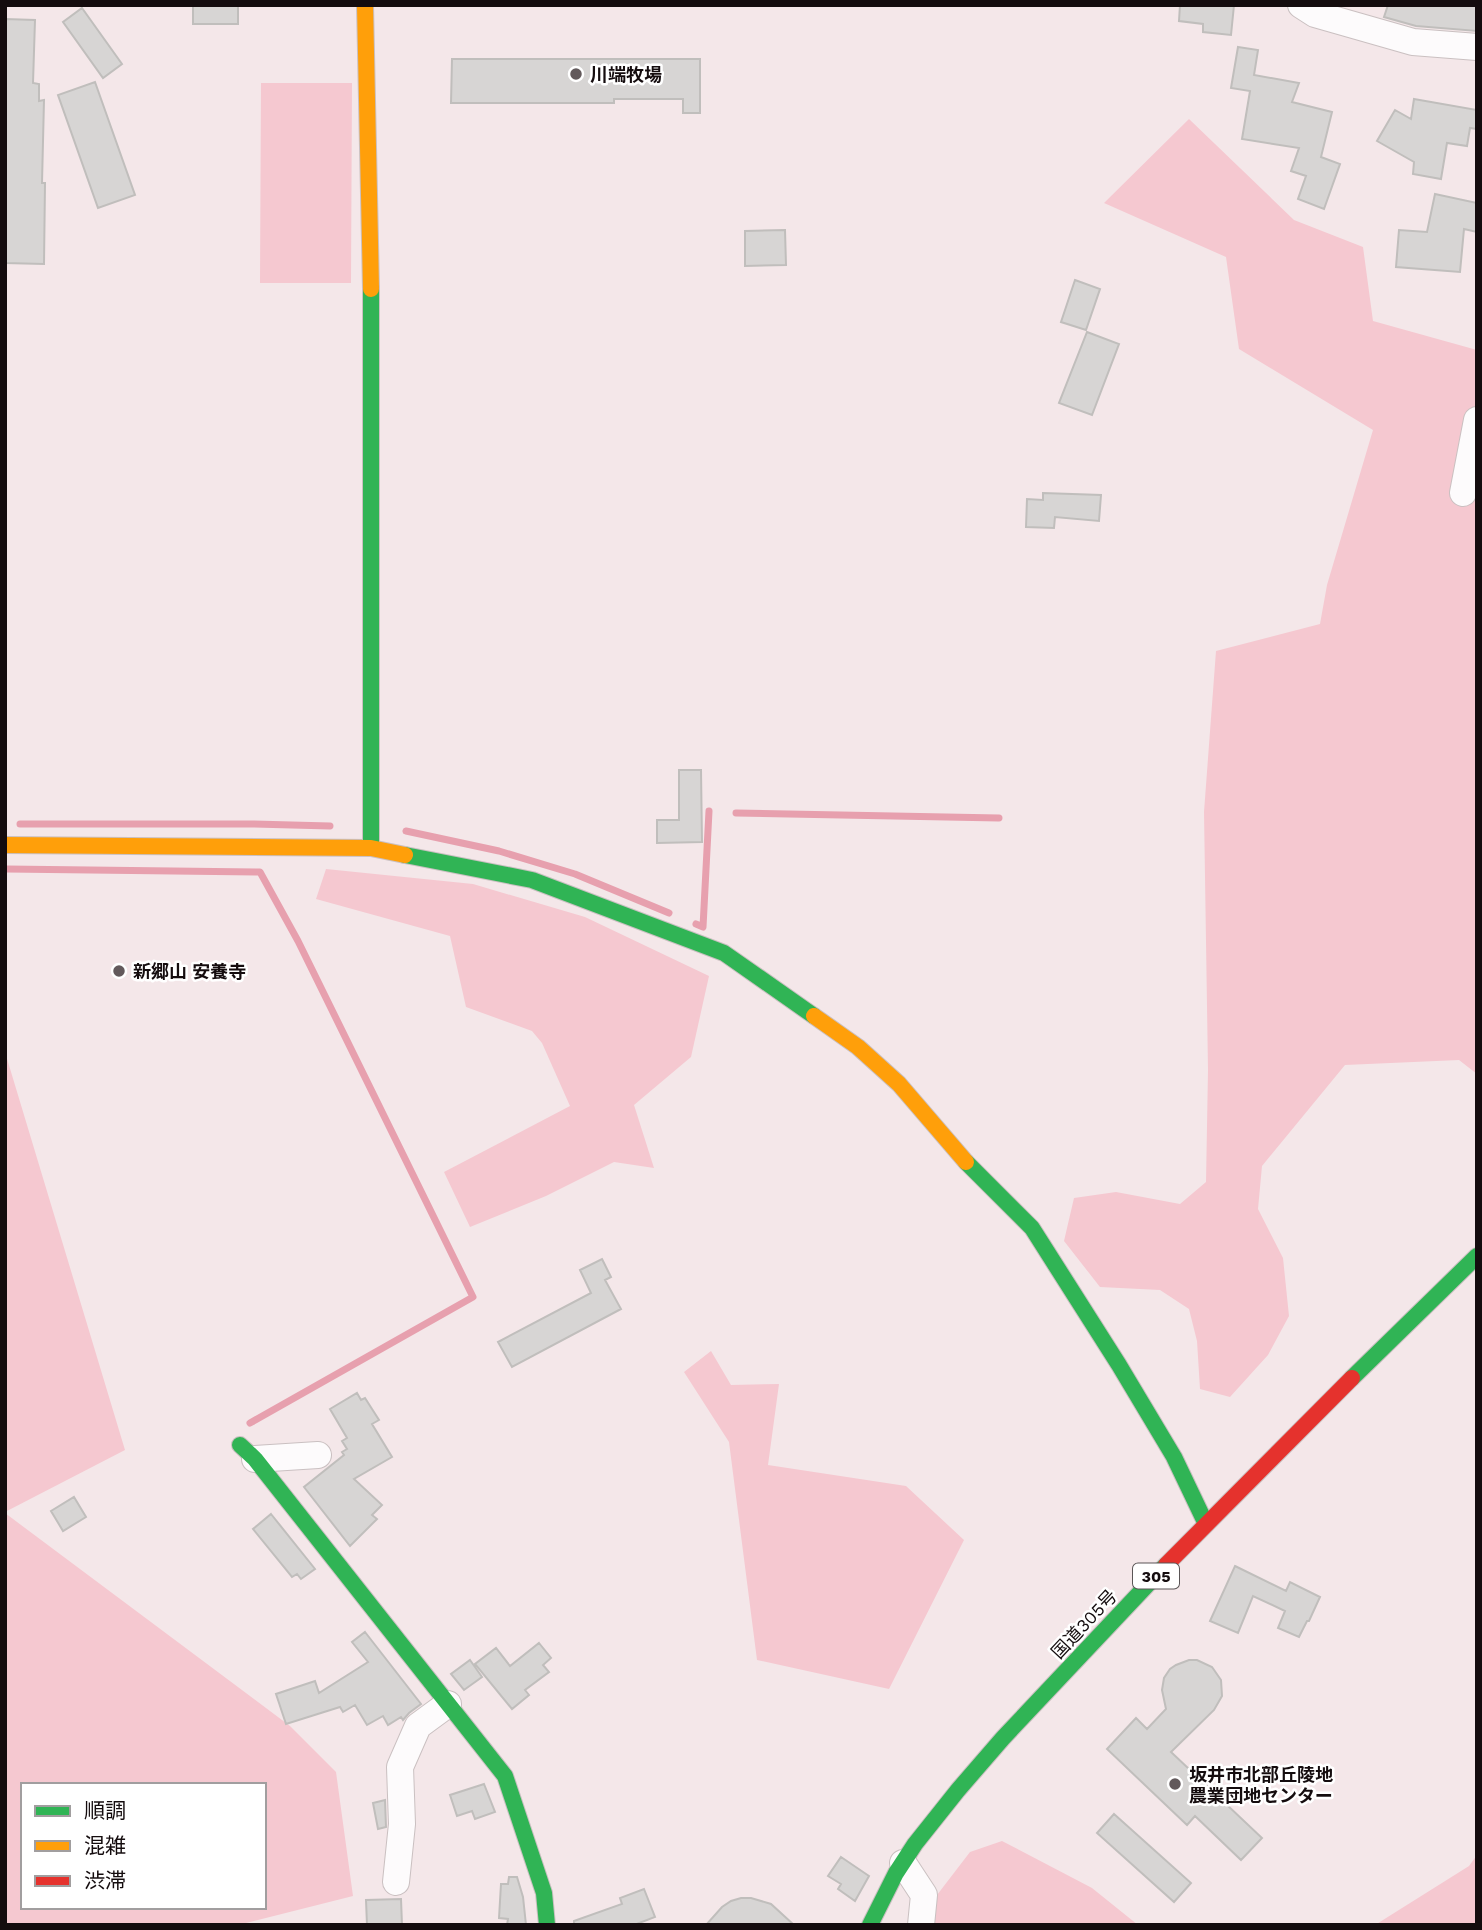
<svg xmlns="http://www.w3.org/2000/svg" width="1482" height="1930" font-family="'Work Sans','Noto Sans JP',sans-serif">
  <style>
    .green { fill: #f5c8d0; fill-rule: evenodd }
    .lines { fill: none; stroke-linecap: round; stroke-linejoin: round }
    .stream { stroke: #e7a0ae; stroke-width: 7 }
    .building { fill: #d7d5d4; stroke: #c0bebc; stroke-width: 2 }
    .street-casing { stroke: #cac0c1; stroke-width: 28 }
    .fast-casing { stroke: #cac0c1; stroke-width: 18 }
    .slow-casing { stroke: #cac0c1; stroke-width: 18 }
    .jam-casing { stroke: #cac0c1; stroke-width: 18 }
    .street { stroke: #fdfbfc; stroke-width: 26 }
    .fast { stroke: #30b455; stroke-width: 16 }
    .slow { stroke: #ff9f0a; stroke-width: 16 }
    .jam { stroke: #e5322d; stroke-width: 16 }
    .poi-dot { fill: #62595b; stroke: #fff; stroke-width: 2.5 }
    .labels { text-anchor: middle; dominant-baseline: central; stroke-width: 5; stroke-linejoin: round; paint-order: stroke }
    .shield { fill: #fff; stroke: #5a5556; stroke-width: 2 }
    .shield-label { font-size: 16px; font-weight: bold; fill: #140c0e }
    .poi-label { font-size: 18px; font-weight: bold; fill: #140c0e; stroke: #fff; text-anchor: start }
    .street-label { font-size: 18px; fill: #140c0e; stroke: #fff }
  </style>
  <rect width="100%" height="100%" fill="#f4e7e9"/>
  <path class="green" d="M 261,83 L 352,83 L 351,283 L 260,283 Z
    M 1189,119 L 1294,220 L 1363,247 L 1373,321 L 1477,350 L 1477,1074 L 1459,1060 L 1345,1065 L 1262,1166 L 1258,1209 L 1283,1258 L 1289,1316 L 1268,1355 L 1230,1397 L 1200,1389 L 1197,1341 L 1189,1309 L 1160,1290 L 1100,1287 L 1064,1241 L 1074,1198 L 1116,1192 L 1180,1204 L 1206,1182 L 1208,1070 L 1204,812 L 1216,651 L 1320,624 L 1327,585 L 1373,430 L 1239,349 L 1226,257 L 1104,203 Z
    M 326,869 L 473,884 L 585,917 L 709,976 L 691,1057 L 634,1105 L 654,1168 L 614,1162 L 546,1196 L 470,1227 L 444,1172 L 570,1106 L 542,1043 L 532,1031 L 466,1007 L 450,936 L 316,899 Z
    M 5,1052 L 125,1450 L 5,1512 Z
    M 711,1351 L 731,1385 L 779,1384 L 768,1465 L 906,1486 L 964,1540 L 889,1689 L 757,1660 L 729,1442 L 684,1372 Z
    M 5,1513 L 290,1726 L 336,1772 L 353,1896 L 238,1925 L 5,1925 ZM 23,1785 L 264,1785 L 264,1907 L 23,1907 Z
    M 1002,1841 L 1092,1888 L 1138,1925 L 914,1925 L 970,1852 Z
    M 1477,1855 L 1477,1925 L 1375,1925 L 1469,1866 Z"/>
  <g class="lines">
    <path class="stream" d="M 736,813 L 999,818
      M 20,824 L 253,824 L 330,826
      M 406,831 L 499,851 L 575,874 L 669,913
      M 7,869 L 260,872 L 298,941 L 473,1297 L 250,1423
      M 696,924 L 703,927 L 709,811"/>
  </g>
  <path class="building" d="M 193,5 L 238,5 L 238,24 L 193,24 Z
    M 1180,5 L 1234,5 L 1231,35 L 1203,32 L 1203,24 L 1179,21 Z
    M 1388,5 L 1477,5 L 1477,31 L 1416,26 L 1384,17 Z
    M 82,8 L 122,64 L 103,78 L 63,22 Z
    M 5,19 L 35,20 L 33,83 L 39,84 L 39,101 L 44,100 L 42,183 L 45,183 L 44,264 L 5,263 Z
    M 1238,47 L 1258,50 L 1254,75 L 1299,83 L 1292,102 L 1332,112 L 1321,157 L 1340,164 L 1324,209 L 1298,199 L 1306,176 L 1291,171 L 1299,148 L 1242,139 L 1250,91 L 1231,88 Z
    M 452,59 L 700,59 L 700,113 L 683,113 L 683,99 L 614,99 L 614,103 L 451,103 Z
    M 95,82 L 135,195 L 98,208 L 58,95 Z
    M 1414,99 L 1477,110 L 1477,129 L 1470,128 L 1467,146 L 1447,143 L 1441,179 L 1413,174 L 1414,162 L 1377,141 L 1395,110 L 1411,119 Z
    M 1435,194 L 1477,203 L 1477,232 L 1464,229 L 1460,272 L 1396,267 L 1399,230 L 1427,232 Z
    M 785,230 L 786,265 L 745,266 L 745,231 Z
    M 1075,280 L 1100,289 L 1086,330 L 1061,322 Z
    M 1087,332 L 1119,344 L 1092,415 L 1059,403 Z
    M 1043,493 L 1101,495 L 1099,521 L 1055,517 L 1054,528 L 1026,527 L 1027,499 L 1043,500 Z
    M 679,770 L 701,770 L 702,842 L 657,843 L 657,820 L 679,820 Z
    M 602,1259 L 611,1277 L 605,1280 L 621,1309 L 512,1367 L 498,1342 L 591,1293 L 580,1270 Z
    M 357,1393 L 361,1400 L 365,1398 L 379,1420 L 372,1424 L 392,1457 L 354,1479 L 382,1505 L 372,1515 L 377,1519 L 350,1546 L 304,1487 L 344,1455 L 342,1452 L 347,1449 L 342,1441 L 347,1438 L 330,1409 Z
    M 74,1497 L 86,1517 L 63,1531 L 51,1511 Z
    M 271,1514 L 315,1569 L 301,1579 L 297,1574 L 292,1577 L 253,1529 Z
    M 1235,1566 L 1286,1591 L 1290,1582 L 1320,1597 L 1309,1621 L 1307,1621 L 1299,1637 L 1278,1628 L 1285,1611 L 1253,1596 L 1238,1633 L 1210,1621 Z
    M 365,1632 L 421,1704 L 409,1713 L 403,1720 L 401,1717 L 388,1725 L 383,1716 L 367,1725 L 355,1705 L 343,1712 L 340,1707 L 286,1724 L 276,1694 L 315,1681 L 319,1693 L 368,1662 L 352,1642 Z
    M 539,1643 L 551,1658 L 543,1665 L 549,1672 L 525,1690 L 529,1695 L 512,1709 L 475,1664 L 496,1648 L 510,1666 Z
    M 470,1660 L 482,1677 L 464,1690 L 451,1674 Z
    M 1189,1660 L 1197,1660 L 1212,1667 L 1221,1680 L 1222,1696 L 1214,1710 L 1171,1752 L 1262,1838 L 1241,1860 L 1195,1816 L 1187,1825 L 1107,1749 L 1136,1718 L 1147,1729 L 1166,1709 L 1162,1690 L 1164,1678 L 1170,1669 L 1176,1665 Z
    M 484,1784 L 495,1812 L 475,1819 L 472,1811 L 457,1816 L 450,1795 Z
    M 385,1800 L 386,1827 L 378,1829 L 373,1803 Z
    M 1114,1814 L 1191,1883 L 1174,1902 L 1097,1833 Z
    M 841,1857 L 869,1876 L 855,1901 L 838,1889 L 841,1884 L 828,1876 Z
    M 509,1877 L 517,1877 L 523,1897 L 526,1925 L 507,1925 L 508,1919 L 499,1918 L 501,1884 L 508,1884 Z
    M 644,1889 L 655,1917 L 634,1925 L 574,1925 L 574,1921 L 622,1904 L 620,1898 Z
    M 741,1898 L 751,1898 L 771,1904 L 794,1925 L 706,1925 L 722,1907 L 731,1901 Z
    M 401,1899 L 402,1925 L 367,1925 L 366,1900 Z"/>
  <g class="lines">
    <g class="street-casing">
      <path id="street" d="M 1301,5 L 1315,14 L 1413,42 L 1477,47
        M 1463,493 L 1477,420
        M 255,1459 L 318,1455
        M 903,1863 L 924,1895 L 921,1925
        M 396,1882 L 402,1824 L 400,1767 L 418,1726 L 448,1704"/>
    </g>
    <g class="fast-casing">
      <path id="fast" d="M 371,289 L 371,848
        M 405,855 L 532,880 L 724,953 L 814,1016
        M 966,1162 L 1032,1228 L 1119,1365 L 1174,1457 L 1206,1524
        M 1352,1378 L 1477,1256
        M 240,1445 L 255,1459 L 505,1776 L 544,1893 L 547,1925
        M 870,1925 L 896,1873 L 915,1844 L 958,1790 L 1003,1738 L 1166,1565"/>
    </g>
    <g class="slow-casing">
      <path id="slow" d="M 365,5 L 371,289
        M 5,845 L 371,848 L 405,855
        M 814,1016 L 858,1047 L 899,1084 L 966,1162"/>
    </g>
    <g class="jam-casing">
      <path id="jam" d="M 1166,1565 L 1352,1378"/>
    </g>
    <use href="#street" class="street"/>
    <use href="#fast" class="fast"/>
    <use href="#slow" class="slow"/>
    <use href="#jam" class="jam"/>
  </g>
  <g class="poi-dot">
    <circle cx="576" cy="74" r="7"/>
    <circle cx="119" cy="971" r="7"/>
    <circle cx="1175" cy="1784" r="7"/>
  </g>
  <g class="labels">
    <rect class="shield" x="1133" y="1563.5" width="46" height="25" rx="5"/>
    <g class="shield-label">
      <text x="1156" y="1576">305</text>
    </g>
    <g class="poi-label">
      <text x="590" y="74">川端牧場</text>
      <text x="133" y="971">新郷山 安養寺</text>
      <text x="1189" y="1774">坂井市北部丘陵地<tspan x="1189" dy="21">農業団地センター</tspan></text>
    </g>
    <g class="street-label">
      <text transform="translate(1084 1624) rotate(-47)">国道305号</text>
    </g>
  </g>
  <rect width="1482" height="1930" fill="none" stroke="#140c0e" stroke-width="14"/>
  <rect x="21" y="1783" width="245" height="126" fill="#ffffff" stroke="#a19e9f" stroke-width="2"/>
  <rect x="35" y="1806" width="35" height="10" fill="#30b455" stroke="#a19e9f" stroke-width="2"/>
  <text x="84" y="1818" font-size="21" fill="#140c0e">順調</text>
  <rect x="35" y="1841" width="35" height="10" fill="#ff9f0a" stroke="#a19e9f" stroke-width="2"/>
  <text x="84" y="1853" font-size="21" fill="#140c0e">混雑</text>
  <rect x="35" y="1876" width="35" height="10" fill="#e5322d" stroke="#a19e9f" stroke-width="2"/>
  <text x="84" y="1888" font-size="21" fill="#140c0e">渋滞</text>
</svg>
